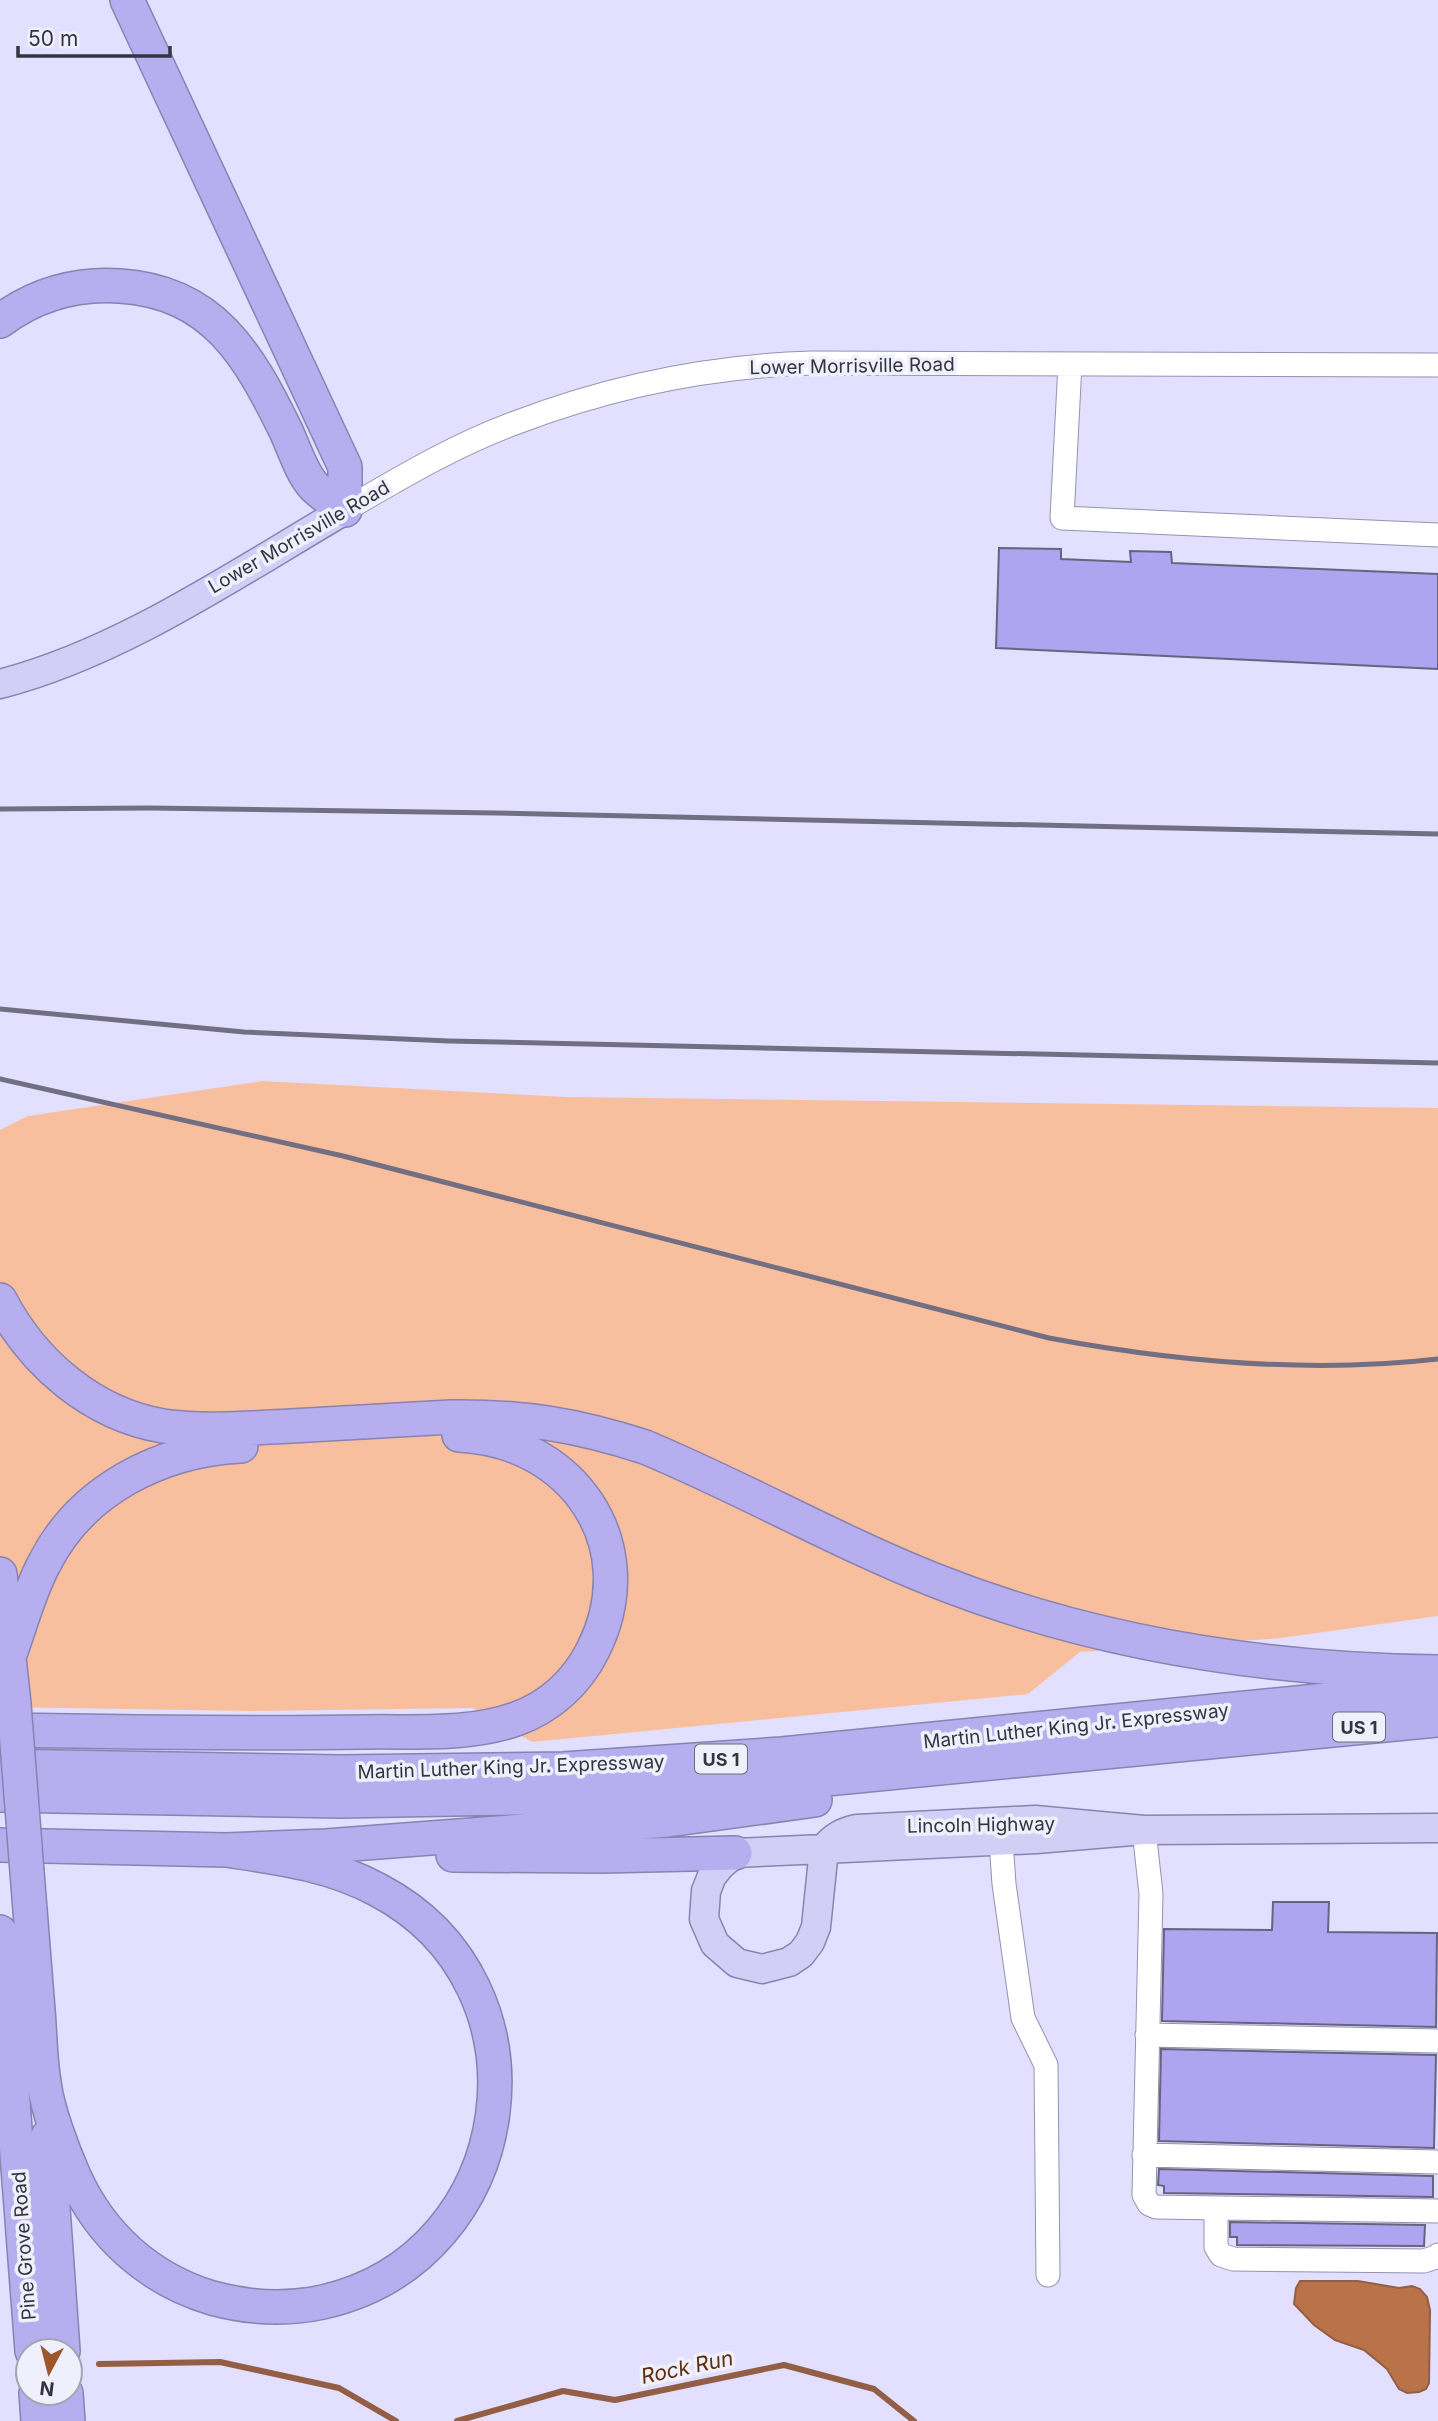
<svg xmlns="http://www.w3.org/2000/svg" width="1438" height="2421" font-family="Inter,sans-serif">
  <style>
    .green { fill: #f8bf9f }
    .water { fill: #ba7248; stroke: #925f46; stroke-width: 2 }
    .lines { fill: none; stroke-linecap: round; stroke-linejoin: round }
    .stream { stroke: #925f46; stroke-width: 6 }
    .building { fill: #aea4ef; stroke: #67647f; stroke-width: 2 }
    .minor-casing { stroke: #9592af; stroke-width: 25 }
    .major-casing { stroke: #8983b1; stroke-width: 31 }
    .highway-casing { stroke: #8983b1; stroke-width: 36 }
    .minor { stroke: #fff; stroke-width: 23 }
    .major { stroke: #d3cef5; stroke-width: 28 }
    .highway { stroke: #b6aeee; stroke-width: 33 }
    .rail { stroke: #726f83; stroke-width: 5 }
    .highway-bridge-casing { stroke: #8983b1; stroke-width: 36; stroke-linecap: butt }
    .highway-bridge { stroke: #b6aeee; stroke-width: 33 }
    .labels { text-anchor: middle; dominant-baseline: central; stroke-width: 7; stroke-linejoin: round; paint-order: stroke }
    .shield { fill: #f0effc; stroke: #6e6c79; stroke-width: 2 }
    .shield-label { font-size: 18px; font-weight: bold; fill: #363441 }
    .street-label { font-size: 19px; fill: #363441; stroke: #f0effc }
    .water-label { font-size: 21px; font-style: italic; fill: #5e2e0d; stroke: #f0effc }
  </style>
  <rect width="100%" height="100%" fill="#e3dfff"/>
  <path class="green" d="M 262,1081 L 565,1097 L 1438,1108 L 1438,1616 L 1281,1638 L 1080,1652 L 1028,1694 L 532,1742 L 473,1708 L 250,1711 L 0,1707 L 0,1130 L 28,1116 Z"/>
  <path class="water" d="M 1300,2281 L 1358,2281 L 1399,2288 L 1412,2286 L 1420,2289 L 1427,2297 L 1430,2310 L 1429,2383 L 1426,2389 L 1419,2392 L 1407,2393 L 1399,2389 L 1387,2369 L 1364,2350 L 1335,2340 L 1314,2325 L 1294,2304 L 1296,2288 Z"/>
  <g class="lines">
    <path class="stream" d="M 99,2364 L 220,2362 L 339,2388 L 396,2421
      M 457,2421 L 563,2391 L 615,2400 L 784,2365 L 874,2389 L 914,2421"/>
  </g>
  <path class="building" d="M 999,548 L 1061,549 L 1061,559 L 1131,562 L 1130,551 L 1171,552 L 1172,563 L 1438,574 L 1438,669 L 996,648 Z
    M 1273,1902 L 1329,1902 L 1328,1932 L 1437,1933 L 1436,2027 L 1162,2021 L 1164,1929 L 1272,1930 Z
    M 1161,2049 L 1436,2055 L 1434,2148 L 1159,2141 Z
    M 1159,2169 L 1433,2176 L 1433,2197 L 1164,2193 L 1164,2186 L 1158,2185 Z
    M 1230,2222 L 1425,2225 L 1424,2246 L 1237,2245 L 1237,2237 L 1230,2237 Z"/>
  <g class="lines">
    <g class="minor-casing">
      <path id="minor" d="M 1070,364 L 1062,518 L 1438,535
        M 345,510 C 400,478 455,445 515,423 C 609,387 711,366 812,363 L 1438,365
        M 1144,1830 L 1151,1894 L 1144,2195 L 1149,2204 L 1156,2207 L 1438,2211
        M 1001,1841 L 1004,1884 L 1023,2018 L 1046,2065 L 1048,2275
        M 1147,2035 L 1438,2041
        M 1144,2155 L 1438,2162
        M 1216,2208 L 1216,2247 L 1221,2255 L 1233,2259 L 1424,2261 L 1436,2257 L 1438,2255"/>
    </g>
    <g class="major-casing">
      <path id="major" d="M 0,684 C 121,653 237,573 345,510
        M 1144,1830 L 1035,1820 L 857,1829 C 843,1832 833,1837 824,1849 L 816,1927 L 810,1942 L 801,1954 L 789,1962 L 762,1969 L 737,1963 L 715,1944 L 704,1919 L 706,1891 L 712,1876 L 721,1865 L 735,1853 L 824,1849 L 1036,1839 L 1144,1830 L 1438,1828"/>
    </g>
    <g class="highway-casing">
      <path id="highway" d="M 127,0 L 345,467 L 345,510
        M 0,321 C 35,295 76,283 120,286 C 214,292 249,356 286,431 C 293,446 301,471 312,484 C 320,494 334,502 345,510
        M 0,1300 C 33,1363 92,1414 163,1426 C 206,1432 249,1428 291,1426 C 345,1423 398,1420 451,1417 C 523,1416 577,1425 645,1447 C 743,1488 836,1541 934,1580 C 1095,1644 1266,1670 1438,1672
        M 0,1574 L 14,1704
        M 10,1654 C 21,1624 29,1592 44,1564 C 81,1490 160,1450 241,1446
        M 0,1730 C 121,1732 243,1734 365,1732 C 414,1731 469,1736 516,1719 C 550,1707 577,1682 593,1650 C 646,1544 572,1440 459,1435
        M 0,1766 L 340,1772 L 563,1769 L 782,1754 L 1438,1689
        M 0,1795 L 340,1801 L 564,1797 L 785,1783 L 1438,1720
        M 0,1845 L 226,1850 L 326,1846 L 668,1820 L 815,1800
        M 453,1855 L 602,1856 L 735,1853
        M 27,1872 C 31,1918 34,1964 38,2010 C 40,2033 40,2058 44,2082 C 47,2109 63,2151 74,2176 C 101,2236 149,2279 212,2298 C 249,2308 286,2310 323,2302 C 521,2257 559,1985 378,1890 C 330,1864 279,1858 226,1850
        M 0,1932 L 32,2351
        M 48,2136 L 63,2351
        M 36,2393 L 38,2421
        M 66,2393 L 68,2421"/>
    </g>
    <use href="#minor" class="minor"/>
    <use href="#major" class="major"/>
    <use href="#highway" class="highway"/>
    <path class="rail" d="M 0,809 L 150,808 L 497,813 L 1438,834
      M 0,1009 L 244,1032 L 449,1041 L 1438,1063
      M 0,1079 L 343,1156 L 1049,1338 C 1177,1362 1308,1374 1438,1359"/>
    <g class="highway-bridge-casing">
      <path id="highway-bridge" d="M 14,1704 L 27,1872"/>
    </g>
    <use href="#highway-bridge" class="highway-bridge"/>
  </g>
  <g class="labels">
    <g class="shield">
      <rect x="1333" y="1712.5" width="52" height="29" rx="5"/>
      <rect x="695" y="1744.5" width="52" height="29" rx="5"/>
    </g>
    <g class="shield-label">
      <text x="1359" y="1727">US 1</text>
      <text x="721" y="1759">US 1</text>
    </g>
    <g class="street-label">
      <text transform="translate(852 366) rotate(-1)">Lower Morrisville Road</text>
      <text transform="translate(299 537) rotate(-30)">Lower Morrisville Road</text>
      <text transform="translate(1076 1726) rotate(-6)">Martin Luther King Jr. Expressway</text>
      <text transform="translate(511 1767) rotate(-2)">Martin Luther King Jr. Expressway</text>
      <text transform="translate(981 1825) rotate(-1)">Lincoln Highway</text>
      <text transform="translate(24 2246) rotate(-94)">Pine Grove Road</text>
    </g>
    <g class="water-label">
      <text transform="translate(687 2367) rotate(-12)">Rock Run</text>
    </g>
  </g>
  <g transform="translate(49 2372) rotate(187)"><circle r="33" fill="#f0effc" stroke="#a6a4b1" stroke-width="2"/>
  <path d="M0-5L12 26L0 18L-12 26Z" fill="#9c572b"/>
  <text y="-10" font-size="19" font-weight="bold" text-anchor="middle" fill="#363441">N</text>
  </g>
  <path d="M18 46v10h152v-10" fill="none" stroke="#363441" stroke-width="3.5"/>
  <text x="28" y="46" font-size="21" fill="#363441" stroke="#f0effc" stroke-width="5" paint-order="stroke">50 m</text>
</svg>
